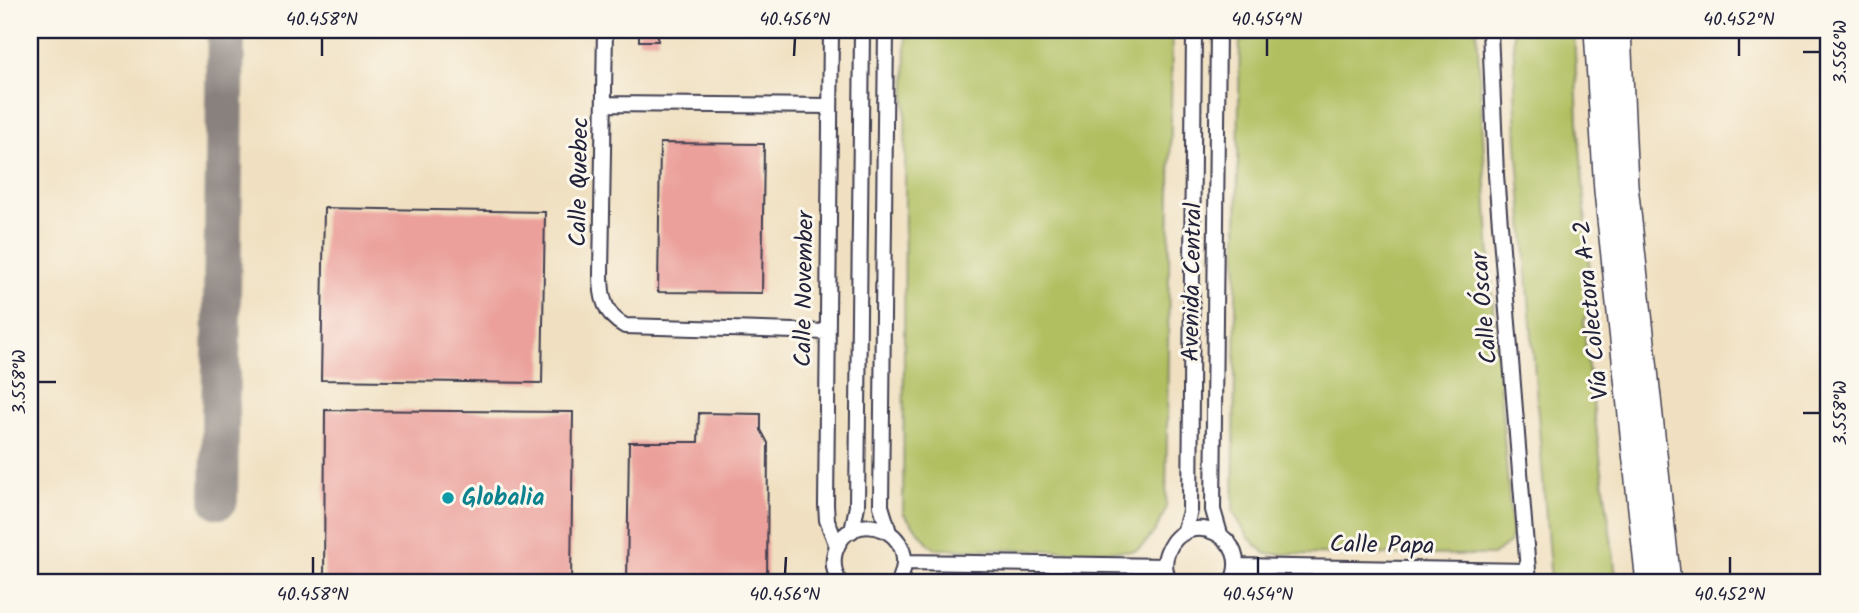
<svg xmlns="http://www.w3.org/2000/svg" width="1859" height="613" font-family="Kalam,sans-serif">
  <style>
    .green { fill: #b1bf61; stroke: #6a704e; stroke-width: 2 }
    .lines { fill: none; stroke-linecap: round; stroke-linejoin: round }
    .taxiway { stroke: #89817e; stroke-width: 38 }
    .building { fill: #eba09b }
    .street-casing { stroke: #413e4f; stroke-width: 18 }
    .primary-casing { stroke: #413e4f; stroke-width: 26 }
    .street { stroke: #fff; stroke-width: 14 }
    .primary { stroke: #fff; stroke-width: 23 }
    .ticks { fill: none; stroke: #22223b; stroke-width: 2.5 }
    .culture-dot { fill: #0f9aa8; stroke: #fbf7ec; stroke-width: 2.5 }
    .labels { text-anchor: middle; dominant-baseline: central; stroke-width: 6; stroke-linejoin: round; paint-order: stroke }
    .street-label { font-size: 24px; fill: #22223b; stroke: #fbf7ec }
    .culture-label { font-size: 24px; font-weight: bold; fill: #0d838f; stroke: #fbf7ec; text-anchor: start }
    .neatline { fill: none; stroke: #22223b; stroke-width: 2.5 }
    .ticks-label { font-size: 18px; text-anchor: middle; fill: #22223b }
  </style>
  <rect width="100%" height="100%" fill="#fbf7ec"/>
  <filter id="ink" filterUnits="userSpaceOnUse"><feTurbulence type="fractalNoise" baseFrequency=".0143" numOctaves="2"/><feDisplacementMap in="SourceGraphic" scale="14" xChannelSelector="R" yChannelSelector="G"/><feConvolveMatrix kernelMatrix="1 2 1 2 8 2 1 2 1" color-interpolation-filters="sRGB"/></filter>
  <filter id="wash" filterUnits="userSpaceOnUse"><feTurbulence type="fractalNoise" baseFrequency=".00686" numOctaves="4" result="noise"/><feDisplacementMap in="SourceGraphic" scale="28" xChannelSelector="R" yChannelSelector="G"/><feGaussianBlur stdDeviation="1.57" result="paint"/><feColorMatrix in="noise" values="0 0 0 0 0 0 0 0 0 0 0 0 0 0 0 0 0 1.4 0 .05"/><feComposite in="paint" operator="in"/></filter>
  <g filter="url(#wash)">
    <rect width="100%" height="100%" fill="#f0e0c1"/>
    <path class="green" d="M 906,30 L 1172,30 L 1166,507 C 1162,522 1149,543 1135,551 L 937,549 L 929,544 L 903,513 Z
      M 1240,30 L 1477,30 L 1492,293 L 1512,534 L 1509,543 L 1493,555 L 1266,554 L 1249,538 L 1233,512 Z
      M 1513,30 L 1574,30 L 1578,120 L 1592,299 L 1584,321 L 1586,352 L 1617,583 L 1551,583 L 1517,143 Z
      M 938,577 L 1137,580 L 1141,583 L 928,583 Z
      M 1273,579 L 1491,583 L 1261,583 Z"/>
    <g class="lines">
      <path class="taxiway" d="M 219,500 L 226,30"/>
    </g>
    <g id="blocks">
      <path class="building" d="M 639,30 L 658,30 L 658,41 L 639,41 Z
        M 660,143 L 764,144 L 762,293 L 658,292 Z
        M 324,208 L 545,212 L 542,383 L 321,380 Z
        M 325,410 L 573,412 L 571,583 L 324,583 Z
        M 699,413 L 761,414 L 761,430 L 768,443 L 767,583 L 627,583 L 629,442 L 698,442 Z"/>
    </g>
  </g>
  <g filter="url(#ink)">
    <use href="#blocks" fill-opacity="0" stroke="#413e4f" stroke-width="2"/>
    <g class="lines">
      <g class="street-casing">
        <path id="street" d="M 605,30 L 601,274 C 601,296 604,315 625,326 L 827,332
          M 831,30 L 826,505 L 827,520 L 837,546
          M 886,30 L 881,506 L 889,532
          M 1218,30 L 1213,510 L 1220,534
          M 1490,30 L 1496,175 L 1529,583
          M 604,104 L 830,106
          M 852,531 L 857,506 L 862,30
          M 1184,533 L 1190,511 L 1194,30
          M 905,562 L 1165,566
          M 1237,566 L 1528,571
          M 840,583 C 834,573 832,563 835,552 C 849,503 926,530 898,583
          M 1170,583 C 1165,573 1163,562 1168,551 C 1187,505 1255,538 1231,583"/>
      </g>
      <g class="primary-casing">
        <path id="primary" d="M 1596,30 L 1606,191 L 1648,583
          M 1619,30 L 1626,185 L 1669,583"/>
      </g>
      <use href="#street" class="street"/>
      <use href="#primary" class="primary"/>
    </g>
  </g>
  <path class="ticks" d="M 1803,52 L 1820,52M 322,56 L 322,38M 794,56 L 795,38M 1267,56 L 1267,38M 1739,56 L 1739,38M 38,382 L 56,382M 1803,413 L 1820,413M 313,574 L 313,557M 785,574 L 786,557M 1258,574 L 1258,557M 1730,574 L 1730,557"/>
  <circle class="culture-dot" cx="448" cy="498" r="7"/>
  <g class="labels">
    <g class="street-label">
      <text transform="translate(580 182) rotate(-89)">Calle Quebec</text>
      <text transform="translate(1193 282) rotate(-89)">Avenida Central</text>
      <text transform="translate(805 289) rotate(-89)">Calle November</text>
      <text transform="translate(1485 308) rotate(-95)">Calle Óscar</text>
      <text transform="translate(1592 310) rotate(-96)">Vía Colectora A-2</text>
      <text transform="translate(1382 546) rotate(1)">Calle Papa</text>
    </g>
    <g class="culture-label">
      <text x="462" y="498">Globalia</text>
    </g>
  </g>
  <rect width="1859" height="613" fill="none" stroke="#fbf7ec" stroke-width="77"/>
  <rect x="38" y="38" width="1782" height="536" class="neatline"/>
  <g class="ticks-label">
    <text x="322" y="25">40.458°N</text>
    <text x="795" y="25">40.456°N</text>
    <text x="1267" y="25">40.454°N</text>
    <text x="1739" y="25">40.452°N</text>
    <text transform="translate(1840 52) rotate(-90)" y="6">3.556°W</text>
    <text transform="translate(19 382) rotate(-90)" y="6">3.558°W</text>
    <text transform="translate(1840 413) rotate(-90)" y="6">3.558°W</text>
    <text x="313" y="600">40.458°N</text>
    <text x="785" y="600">40.456°N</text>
    <text x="1258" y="600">40.454°N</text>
    <text x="1730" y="600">40.452°N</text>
  </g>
</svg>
